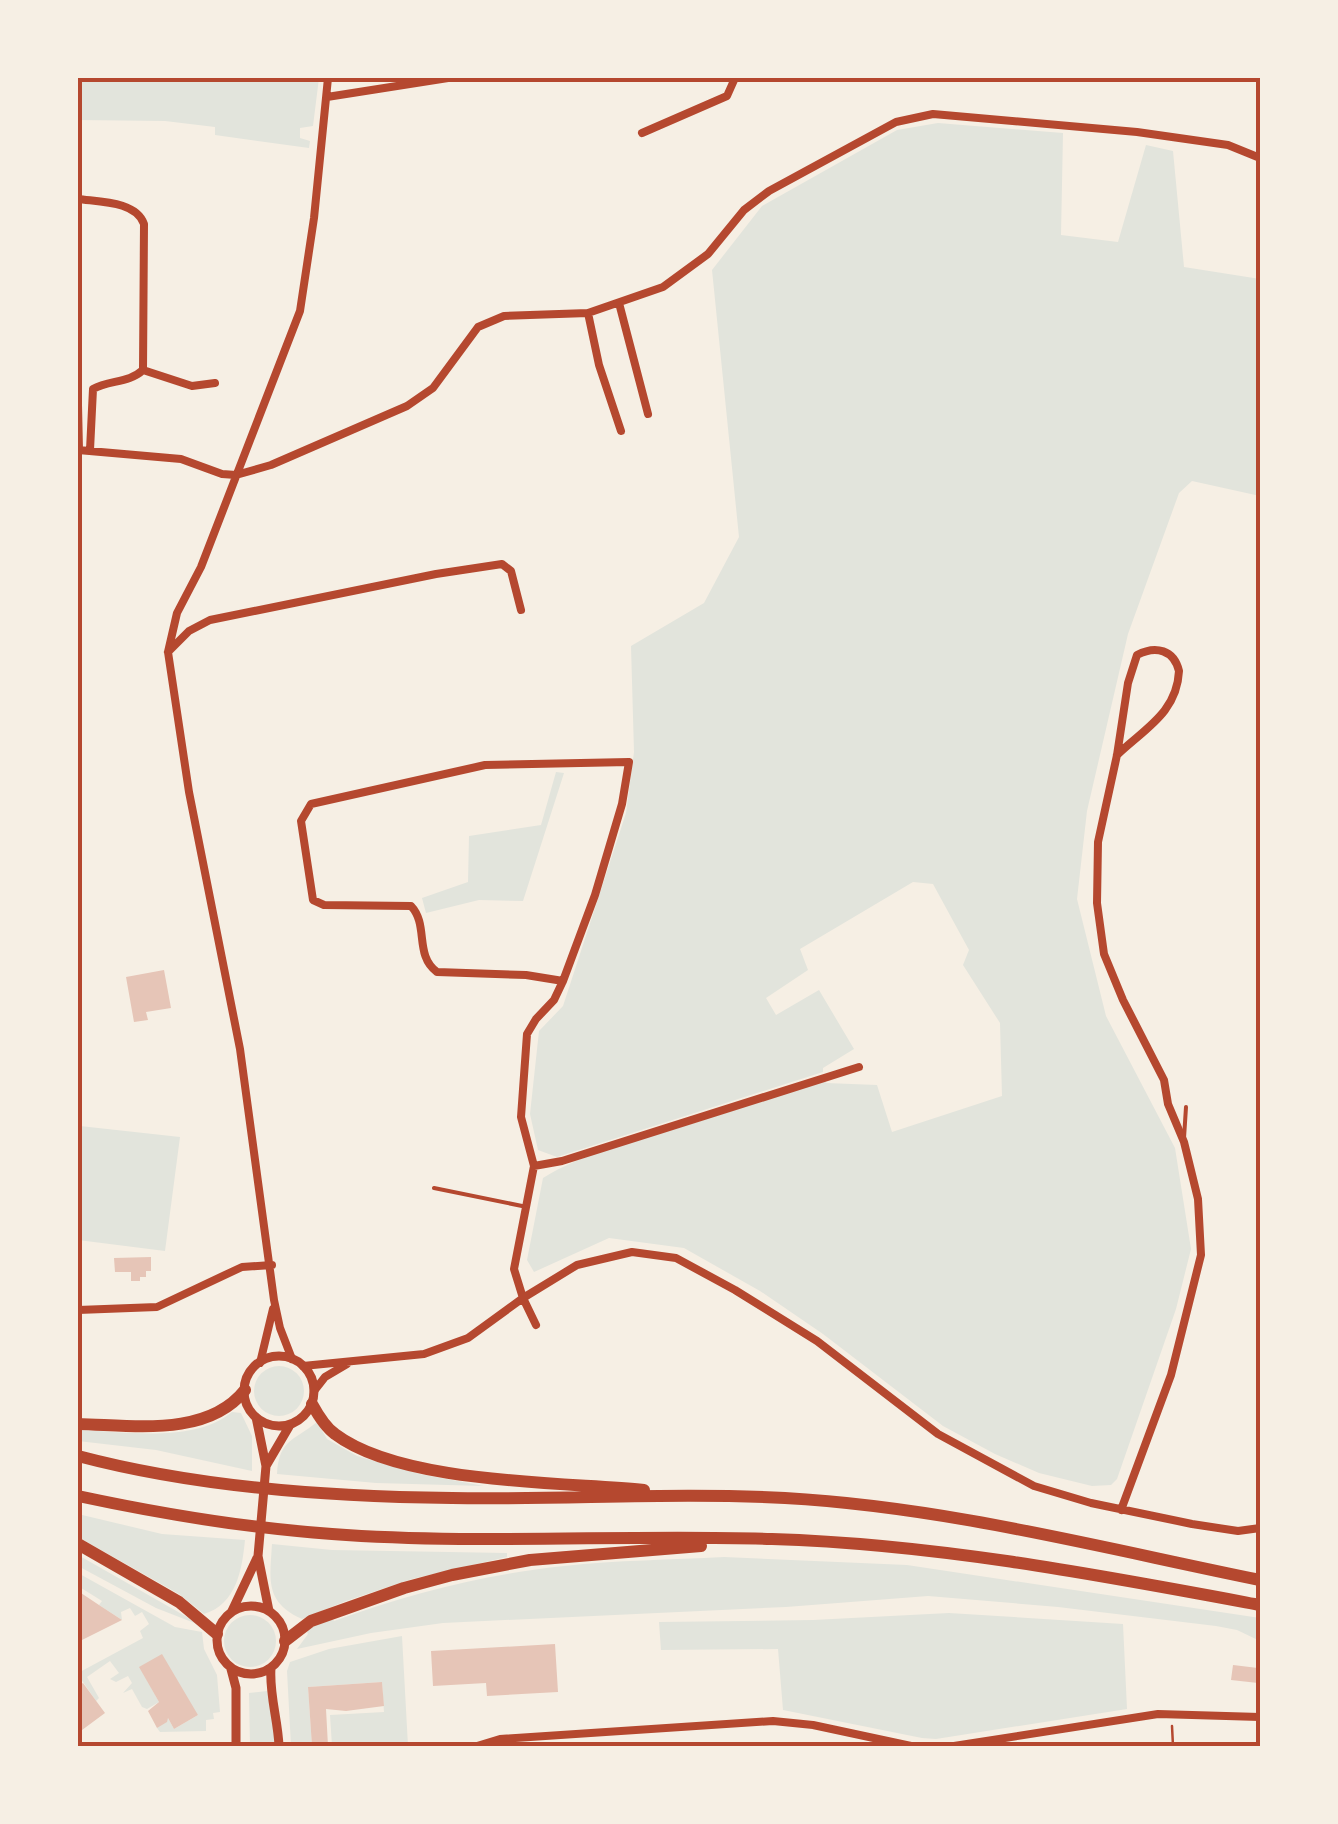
<svg xmlns="http://www.w3.org/2000/svg" width="1338" height="1824" font-family="Inter,sans-serif">
  <style>
    .green { fill: #e2e4dc }
    .building { fill: #e6c5b7 }
    .lines { fill: none; stroke-linecap: round; stroke-linejoin: round }
    .path { stroke: #b5482f; stroke-width: 2.5 }
    .service { stroke: #b5482f; stroke-width: 4 }
    .minor { stroke: #b5482f; stroke-width: 8 }
    .tertiary { stroke: #b5482f; stroke-width: 9 }
    .trunk { stroke: #b5482f; stroke-width: 12 }
    .neatline { fill: none; stroke: #b5482f; stroke-width: 4 }
  </style>
  <rect width="100%" height="100%" fill="#f6efe4"/>
  <path class="green" d="M 78,78 L 319,78 L 313,126 L 300,128 L 300,138 L 310,141 L 309,148 L 215,135 L 215,127 L 165,121 L 78,120 Z
    M 938,123 L 1063,133 L 1061,235 L 1118,242 L 1146,145 L 1173,151 L 1184,267 L 1260,279 L 1260,496 L 1192,481 L 1179,493 L 1128,634 L 1087,811 L 1077,899 L 1106,1016 L 1175,1148 L 1191,1249 L 1176,1309 L 1117,1479 L 1111,1485 L 1092,1486 L 1039,1473 L 995,1454 L 943,1426 L 823,1334 L 760,1291 L 684,1248 L 609,1238 L 534,1272 L 527,1260 L 543,1178 C 583,1153 630,1143 675,1129 C 726,1113 775,1097 824,1079 L 826,1083 L 877,1085 L 892,1132 L 1002,1096 L 1000,1023 L 963,965 L 969,950 L 933,884 L 913,882 L 800,949 L 808,970 L 766,998 L 776,1015 L 819,990 L 854,1049 L 823,1068 L 823,1072 L 557,1157 L 538,1150 L 530,1114 L 539,1031 L 563,1006 L 626,813 L 634,752 L 631,646 L 704,603 L 739,537 L 712,270 L 762,206 L 897,130 Z
    M 556,772 L 564,773 L 523,901 L 479,900 L 426,913 L 422,898 L 468,882 L 469,836 L 541,825 Z
    M 80,1126 L 180,1137 L 165,1251 L 78,1240 L 78,1143 Z
    M254 1391a25 25 0 1 1 50 0a25 25 0 1 1-50 0Z
    M 232,1412 L 241,1413 L 252,1436 L 252,1471 L 156,1450 L 78,1441 L 78,1430 C 124,1431 193,1444 232,1412 Z
    M 317,1422 L 327,1439 L 357,1456 L 420,1474 L 484,1486 L 376,1483 L 277,1474 C 279,1439 294,1441 317,1422 Z
    M 78,1514 L 162,1534 L 245,1540 C 242,1569 237,1604 204,1614 L 179,1594 L 78,1537 Z
    M 272,1544 L 332,1550 L 507,1553 L 507,1557 L 412,1579 L 346,1601 L 302,1619 C 264,1602 270,1579 272,1544 Z
    M 78,1555 L 187,1617 L 197,1624 L 156,1608 L 78,1566 Z
    M 724,1557 L 907,1565 L 1260,1618 L 1260,1641 L 1237,1630 L 1216,1626 L 1058,1607 L 928,1596 L 786,1607 L 443,1623 L 371,1633 L 297,1649 L 308,1634 L 306,1630 L 332,1618 L 334,1621 C 408,1594 486,1574 564,1566 C 617,1560 671,1560 724,1557 Z
    M 78,1573 L 175,1627 L 202,1632 L 204,1649 L 217,1675 L 220,1712 L 213,1713 L 214,1719 L 206,1720 L 206,1731 L 160,1732 L 157,1728 L 168,1718 L 174,1729 L 198,1715 L 140,1667 L 159,1702 L 147,1709 L 142,1707 L 132,1689 L 123,1693 L 132,1683 L 128,1676 L 116,1682 L 110,1679 L 119,1673 L 110,1661 L 87,1677 L 99,1698 L 96,1701 L 81,1679 L 78,1681 L 78,1673 L 143,1638 L 140,1631 L 149,1624 L 142,1612 L 135,1616 L 130,1608 L 121,1612 L 122,1620 L 99,1605 L 102,1601 L 78,1586 Z
    M 949,1613 L 1123,1624 L 1127,1709 L 936,1739 L 922,1738 L 783,1710 L 778,1649 L 661,1650 L 659,1622 L 813,1620 Z
    M224 1641a26 26 0 1 1 52 0a26 26 0 1 1-52 0Z
    M 402,1636 L 408,1746 L 332,1746 L 330,1715 L 384,1712 L 382,1682 L 308,1687 L 312,1746 L 291,1746 L 287,1671 L 290,1662 L 329,1649 Z
    M 267,1691 L 273,1712 L 275,1746 L 250,1746 L 249,1693 Z"/>
  <path class="building" d="M 164,970 L 171,1008 L 146,1012 L 148,1020 L 134,1022 L 126,977 Z
    M 151,1257 L 151,1271 L 146,1271 L 146,1277 L 140,1277 L 140,1281 L 131,1281 L 131,1272 L 115,1272 L 114,1258 Z
    M 78,1591 L 99,1605 L 122,1620 L 78,1642 Z
    M 555,1644 L 558,1692 L 487,1696 L 486,1683 L 433,1686 L 431,1651 Z
    M 162,1654 L 198,1715 L 174,1729 L 168,1718 L 167,1722 L 157,1728 L 148,1711 L 159,1702 L 139,1667 Z
    M 1233,1665 L 1258,1668 L 1258,1683 L 1231,1680 Z
    M 382,1682 L 384,1706 L 346,1711 L 326,1709 L 328,1746 L 312,1746 L 308,1687 Z
    M 83,1683 L 105,1713 L 78,1733 L 78,1686 Z"/>
  <g class="lines">
    <path class="path" d="M 1172,1726 L 1173,1746"/>
    <path class="service" d="M 1184,1138 L 1186,1107
      M 434,1188 L 527,1207"/>
    <path class="minor" d="M 327,97 L 448,78
      M 642,133 L 727,96 L 735,78
      M 78,199 C 99,202 136,201 144,224 L 143,370 L 192,386 L 215,383
      M 619,303 L 648,414
      M 588,313 L 599,365 L 621,431
      M 78,405 L 79,450
      M 78,450 L 181,459 L 222,474 L 236,475 L 271,465 L 407,406 L 433,388 L 478,327 L 504,316 L 588,313 L 663,287 L 708,254 L 744,210 L 769,191 L 896,122 L 933,114 L 1137,132 L 1228,145 L 1260,158
      M 90,450 L 93,389 C 109,380 129,383 143,370
      M 168,652 L 189,631 L 210,620 L 436,574 L 502,564 L 511,571 L 521,610
      M 1117,755 C 1144,729 1177,713 1179,671 C 1174,650 1156,645 1137,655 L 1128,683 L 1117,755 L 1098,842 L 1097,903 L 1104,954 L 1123,1000 L 1164,1080 L 1168,1104 L 1184,1142 L 1198,1199 L 1201,1255 L 1171,1375 L 1121,1510
      M 534,1166 L 562,1161 L 859,1067
      M 78,1310 L 157,1307 L 242,1267 L 272,1265
      M 536,1325 L 523,1298 L 514,1269 L 534,1166 L 521,1117 L 527,1034 L 536,1019 L 554,1000 L 563,981 L 595,895 L 622,804 L 629,762 L 485,765 L 311,804 L 301,821 L 313,900 L 324,905 L 411,906 C 429,925 414,955 437,972 L 526,975 L 563,981
      M 292,1359 L 280,1328 L 274,1300 L 240,1049 L 189,792 L 168,652 L 177,613 L 201,567 L 300,311 L 314,218 L 328,78
      M 260,1363 L 273,1309
      M 303,1366 L 424,1354 L 468,1338 L 523,1298 L 577,1265 L 632,1252 L 676,1258 L 735,1290 L 817,1341 L 938,1434 L 1034,1486 L 1091,1503 L 1192,1524 L 1238,1531 L 1260,1528
      M 314,1391 L 325,1377 L 347,1364
      M 477,1746 L 500,1739 L 773,1721 L 813,1725 L 911,1746
      M 954,1746 L 1158,1714 L 1260,1717"/>
    <path class="tertiary" d="M244 1391a35 35 0 1 1 70 0a35 35 0 1 1-70 0Z
      M 256,1417 L 266,1466 L 258,1556 L 269,1611
      M 266,1466 L 290,1425
      M217 1640a34 34 0 1 1 68 0a34 34 0 1 1-68 0Z
      M 232,1611 L 257,1558
      M 271,1668 C 269,1694 278,1720 279,1746
      M 231,1669 L 236,1688 L 236,1746"/>
    <path class="trunk" d="M 312,1404 C 318,1415 325,1427 335,1434 C 401,1484 562,1482 644,1490
      M 78,1424 C 131,1425 207,1438 245,1390
      M 78,1456 C 195,1487 331,1497 452,1498 C 563,1500 674,1492 785,1498 C 946,1507 1102,1548 1260,1580
      M 78,1496 C 162,1514 247,1528 332,1534 C 479,1545 626,1534 772,1539 C 937,1544 1099,1575 1260,1605
      M 78,1544 L 179,1602 L 217,1634
      M 285,1641 L 311,1621 L 404,1588 L 452,1575 L 530,1560 L 701,1546"/>
  </g>
  <rect width="1338" height="1824" fill="none" stroke="#f6efe4" stroke-width="160"/>
  <rect x="80" y="80" width="1178" height="1664" class="neatline"/>
</svg>
